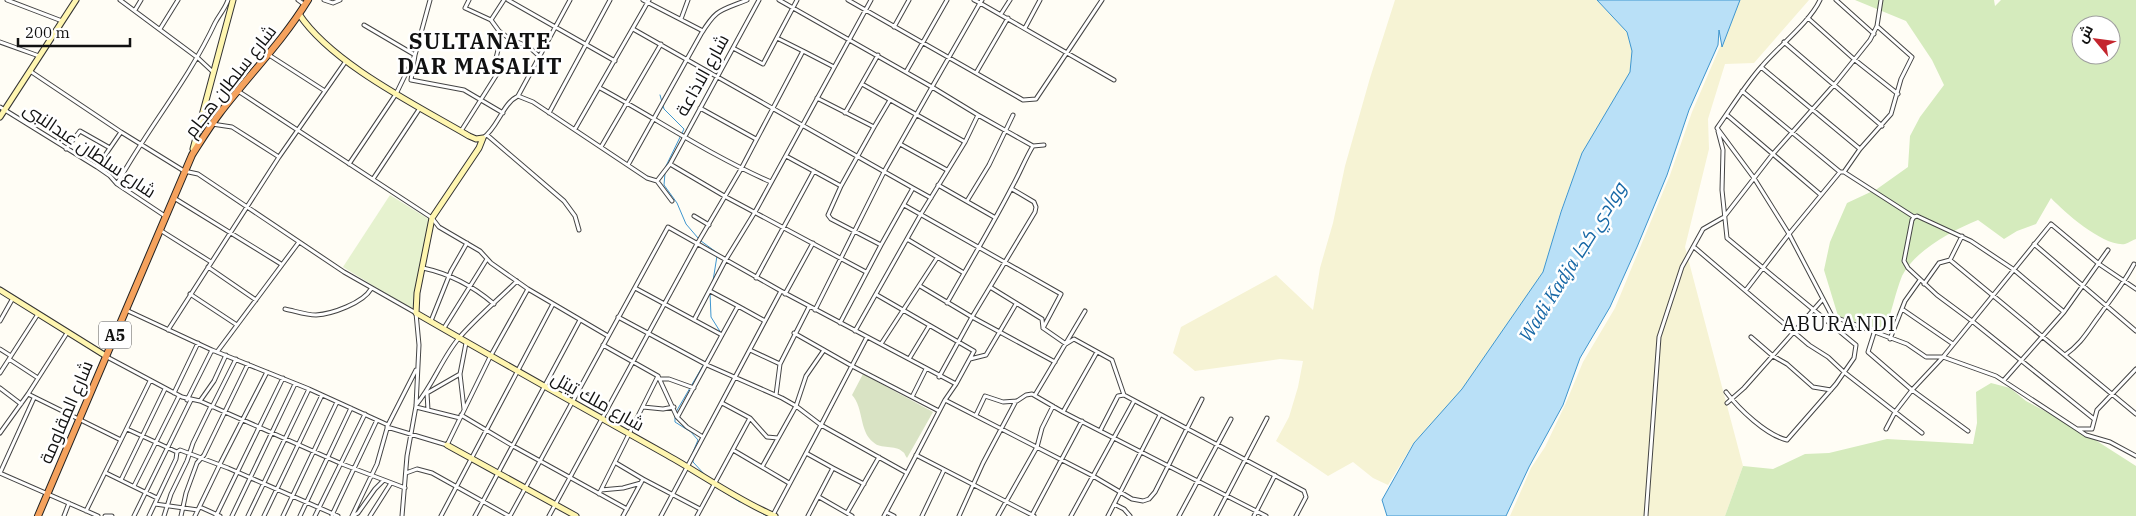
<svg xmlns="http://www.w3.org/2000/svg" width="2136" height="516" font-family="'IBM Plex Serif',Cairo,serif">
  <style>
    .farmland { fill: #f6f3d4 }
    .green { fill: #d5ebbd; fill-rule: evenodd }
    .cemetery { fill: #d9e3c4 }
    .pitch { fill: #e6f2cf }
    .water { fill: #b9e0f7; stroke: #3f96cf }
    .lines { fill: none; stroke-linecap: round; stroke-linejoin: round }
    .stream { stroke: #3f96cf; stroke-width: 1 }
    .street-casing { stroke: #444; stroke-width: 5 }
    .secondary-casing { stroke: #333; stroke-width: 7 }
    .highway-casing { stroke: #222; stroke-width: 8 }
    .street { stroke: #fff; stroke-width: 3 }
    .secondary { stroke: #fff6b0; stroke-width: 5 }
    .highway { stroke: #f5a25d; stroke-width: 6 }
    .labels { text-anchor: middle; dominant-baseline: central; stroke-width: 5; stroke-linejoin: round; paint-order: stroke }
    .shield { fill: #fff; stroke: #585858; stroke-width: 1 }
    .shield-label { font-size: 16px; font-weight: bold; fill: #111 }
    .street-label { font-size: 18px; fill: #111; stroke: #fff }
    .water-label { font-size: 19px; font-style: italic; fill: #1768a6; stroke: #fff }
    .quarter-label { font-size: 20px; letter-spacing: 1px; fill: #111; stroke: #fff }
    .district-label { font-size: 22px; font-weight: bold; letter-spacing: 1px; fill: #111; stroke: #fff }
  </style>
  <rect width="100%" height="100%" fill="#fffdf5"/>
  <path class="farmland" d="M 1395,0 L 1597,0 L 1627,32 L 1632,51 L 1630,72 L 1582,153 L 1560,213 L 1543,273 L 1462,390 L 1413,444 L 1388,485 L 1373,478 L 1353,462 L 1328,476 L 1276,441 L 1289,417 L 1298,387 L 1303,361 L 1280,359 L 1195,371 L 1173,353 L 1181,327 L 1276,275 L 1313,310 L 1320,268 L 1333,223 L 1345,166 L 1370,78 Z
    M 1740,0 L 1809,0 L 1754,63 L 1725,64 L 1708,119 L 1709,149 L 1685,247 L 1743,466 L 1725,516 L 1510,516 L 1531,468 L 1545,447 L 1565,405 L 1583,362 L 1615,308 L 1670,175 L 1692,112 Z"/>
  <path class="green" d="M 1855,0 L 1994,0 L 1995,6 L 2001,0 L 2136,0 L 2136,239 C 2133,240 2128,243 2125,244 C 2104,247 2065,213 2051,198 L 2036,224 L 2017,231 L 2004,239 L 1978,220 C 1953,230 1914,251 1902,276 C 1895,294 1891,314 1885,331 L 1838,316 L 1824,270 L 1830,242 L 1847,203 L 1877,189 L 1908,167 L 1910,136 L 1920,117 L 1944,85 L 1932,60 L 1906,21 ZM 2081,25 L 2111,25 L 2111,55 L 2081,55 Z
    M 1991,383 L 2010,388 L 2026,401 L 2075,427 L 2136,466 L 2136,516 L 1725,516 L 1743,466 L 1773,469 L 1805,454 L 1829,453 L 1887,439 L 1973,444 L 1977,423 L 1976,392 Z"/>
  <path class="cemetery" d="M 863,374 L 933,412 L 907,458 C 905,456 905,453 903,452 C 895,444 881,450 873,442 C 859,431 864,408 852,395 Z"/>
  <path class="pitch" d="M 390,195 L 430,220 L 413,310 L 343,267 Z"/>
  <path class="water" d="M 1597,0 L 1740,0 L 1722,47 L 1719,30 L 1718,45 L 1689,110 L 1667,175 L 1637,247 L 1610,307 L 1580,358 L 1563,405 L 1529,467 L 1506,516 L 1387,516 L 1382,500 L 1414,443 L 1462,389 L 1543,272 L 1561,212 L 1582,153 L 1630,72 L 1632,51 L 1627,32 Z"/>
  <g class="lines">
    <path class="stream" d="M 660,95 L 664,109 L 684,129 L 666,166
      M 665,173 L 664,185 L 677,203 L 686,224 L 698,238
      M 701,241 L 716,252
      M 713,281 L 717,256
      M 710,292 L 711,317 L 721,333
      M 676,412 L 708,357
      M 675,416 L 675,422 L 691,432 L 698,440 L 693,452
      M 693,459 L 693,462 L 705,475
      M 716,487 L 740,502
      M 755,509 L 767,516"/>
    <g class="street-casing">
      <path id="street" d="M 7,0 L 62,21
        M 120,0 L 198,58 L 213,72
        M 298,0 L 305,5
        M 324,0 L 333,3 L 340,0
        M 469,0 L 465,8 L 491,20 L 499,31 L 510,39 L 529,47 L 540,57
        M 508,0 L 615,61
        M 643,0 L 703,31
        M 779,0 L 932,87 L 885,170 L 815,310
        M 848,0 L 1023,100 L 1036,99 L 1102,0
        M 982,0 L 980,3 L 1114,80
        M 1820,0 C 1810,22 1778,47 1762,66 C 1745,85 1732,107 1717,128 L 1754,178 L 1789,234 L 1832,316 L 1907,344 L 1926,357 L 1943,357 L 1996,376 L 2077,429 L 2092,429 L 2097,410 L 2136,369
        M 1836,0 L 1874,34
        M 135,10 L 141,0
        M 1001,14 L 1010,0
        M 1808,18 L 1855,60 L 1898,94
        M 681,19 L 688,0
        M 491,20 L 504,0
        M 364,25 L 415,55 L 411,80 L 464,90 L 503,113
        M 894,27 L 909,0
        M 1025,28 L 1040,0
        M 160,29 L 178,0
        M 633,29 L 913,188 L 881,245 L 840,323
        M 777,38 L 803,51
        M 0,42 L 39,56
        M 1784,42 L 1882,126
        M 733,48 L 763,64 L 797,0
        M 269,55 L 325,91
        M 1761,67 L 1860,149
        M 30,71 L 121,132 L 184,171 L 198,174 L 344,272 L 416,313 L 419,345 L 416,406 L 407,456 L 402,516
        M 906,72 L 947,0
        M 976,73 L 1008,18
        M 862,84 L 965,142
        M 600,88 C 657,119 711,156 771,182
        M 238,91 L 432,218 L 439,227 L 480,251 L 491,263 L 528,289 L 608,336
        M 1742,91 L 1840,172
        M 518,96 L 533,102 L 647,178 L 657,181 L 670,164 L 759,0
        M 817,98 L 874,127 L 841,186 L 828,215 L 831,219 L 881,245
        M 0,107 L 97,167 L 110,176 L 117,184 L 165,216
        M 700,108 L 756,139
        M 549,113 L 610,0
        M 845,113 L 878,55
        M 978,115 L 1033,146
        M 1727,115 L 1821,195
        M 212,124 L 232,127 L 279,157
        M 874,127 L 890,100
        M 575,129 L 649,0
        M 461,131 L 499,71 L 496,58 L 499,46 L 499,31
        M 1718,131 L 1723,150 L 1722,190 L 1727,238 L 1856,345 L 1854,358 L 1836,384 L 1787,440 C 1766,435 1739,409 1726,392
        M 487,135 L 564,201 L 575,216 L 579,230
        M 483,138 C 498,128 502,104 518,96 L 570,0
        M 900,144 L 947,170
        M 601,147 L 661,44
        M 66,149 L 80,131 L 110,148
        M 786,156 L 841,186
        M 349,164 L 396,94 L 415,55 L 430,0
        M 670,164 L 726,197 L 866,272
        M 628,165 L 701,34 C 717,8 720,11 747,0
        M 97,167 L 121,132
        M 1844,172 L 1914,217 L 1917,216 L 1971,241 L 2013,269 L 2064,312
        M 373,179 L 420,108
        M 657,181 L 672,201
        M 117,184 C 147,129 188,81 215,23 C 219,15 225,9 228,0
        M 938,185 L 994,217
        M 913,188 L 931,198
        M 174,198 L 281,264
        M 967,201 L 989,165 L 1013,115
        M 904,205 L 1061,294 L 1043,328
        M 694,216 L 709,225
        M 1914,217 L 1912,220 L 1904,261 L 1908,268 L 1937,295 L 1972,321 L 2094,419
        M 160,230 L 211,262
        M 907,239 L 964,273
        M 2034,244 L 2136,331
        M 1694,247 L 1809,345 L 1828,357 L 1844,372 L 1922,433
        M 1950,260 L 2136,414
        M 208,267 L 256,300
        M 423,268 C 451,274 473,286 494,304
        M 756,278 L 814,171
        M 1924,284 L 1939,263 L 1950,260 L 1962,236
        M 920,286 L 972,317 L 1055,362
        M 990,287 L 1042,319 L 1043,328 L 1066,344 L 1074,339 L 1112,360 L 1124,395
        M 635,288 L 722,335 L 738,306 L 765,321
        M 1746,290 L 1789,234 L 1840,172 L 1844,172 L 1860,149 L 1891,114 L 1901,79 L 1912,57 L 1877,26
        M 710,291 L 738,306
        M 781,291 L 956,384
        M 190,294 L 237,325
        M 785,294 L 813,243
        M 877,295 L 974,351 L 956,384 L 945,400 L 907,473
        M 947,303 C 969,264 992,226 1012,187 C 1020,173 1025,159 1033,146 L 1044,145
        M 285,309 C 295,311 306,315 316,315 C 332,314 363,303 371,289
        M 1902,309 L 1953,344
        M 126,310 L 212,350 L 309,389 L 388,425 L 377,464 L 352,516
        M 618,317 L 707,365 L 782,398 L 796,406 L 821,425 L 773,515
        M 694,320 L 725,261 L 755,212 L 871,0
        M 0,321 L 13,298
        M 431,321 L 451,271 L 467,243
        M 444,328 L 487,259
        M 168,330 L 279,157 L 346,61
        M 855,331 L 921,214 L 965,142 L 978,115 L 932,87 L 980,3 L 974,0
        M 794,333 L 852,366 L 939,411
        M 1874,333 L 1868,352 L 1912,390 L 1968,431
        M 867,337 L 821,425 L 907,473 L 884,516
        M 1751,337 L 1773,356 L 1787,364 L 1813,387 L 1831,390
        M 1890,339 L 1905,301 L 1920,280
        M 881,344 L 937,258
        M 603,345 L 658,376 L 677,417 L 687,427 L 703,437
        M 0,349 L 11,356
        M 750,350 L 780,364
        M 217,352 L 299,242
        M 2065,355 C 2082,343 2087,332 2099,316 C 2111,299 2124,283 2134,264
        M 107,357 L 182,397 L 200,401 L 342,464 L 405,488
        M 9,359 L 38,378
        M 909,359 L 929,326
        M 970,359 L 986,355 L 1016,304
        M 0,373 L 38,314
        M 939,377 L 972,317 L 1035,212 L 1036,207 L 1034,202 L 1012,189
        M 660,379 L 669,379 L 694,388
        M 2004,380 L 2064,312 L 2108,250
        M 0,388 L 21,404
        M 174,393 L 198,343
        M 28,394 L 121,440
        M 776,395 L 780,364 L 809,307
        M 1035,395 L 1085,311
        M 912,397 L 926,369
        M 187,400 L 212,350
        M 945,400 L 1093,476 L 1132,499 L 1143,501 L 1149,499 L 1155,492 L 1202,399
        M 200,401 L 214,381 L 226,355
        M 722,403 L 750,418
        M 1727,403 L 1744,388 L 1823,299
        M 416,405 C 433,385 442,358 459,338 C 477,317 498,300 517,281
        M 212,407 L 236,359
        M 416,407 L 428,410
        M 643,407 L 663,409 L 674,407
        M 464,409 L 460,374 L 466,343
        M 1063,412 L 1097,352
        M 461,415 L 513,446 L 627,509
        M 976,415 L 985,396 L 1003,402 L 1017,401 L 1026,395 L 1032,394 L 1063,412 L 1266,516
        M 678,416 L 722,335
        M 460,418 L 428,410 L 427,393 L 460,374
        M 388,425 L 416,370
        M 387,427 L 447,445 L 490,357 L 528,289
        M 127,429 L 177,452 L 180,450 L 228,468 L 338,516
        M 1886,429 L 1895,412 L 1912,390 L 1943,357 L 2051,224 L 2099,264 L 2136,289
        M 2077,429 L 2086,435 L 2110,442 L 2136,456
        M 1100,431 L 1118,396 L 1124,395 L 1304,491 L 1306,497 L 1296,516
        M 0,433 L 28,394 L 67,333
        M 733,450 L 789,483
        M 806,453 L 833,468 L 808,516
        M 916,455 L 1034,516
        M 616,463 L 643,479
        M 762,467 L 796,406 L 806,376 L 824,350
        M 833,468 L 864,484
        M 0,473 L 98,516
        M 0,473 L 34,398
        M 106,473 L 157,498
        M 406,473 L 417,469 L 432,473 L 509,516
        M 121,480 L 165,389
        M 134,486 L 179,396
        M 601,490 L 623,488 L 641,483
        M 599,494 L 658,376
        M 819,497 L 852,516
        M 155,504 L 198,510
        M 1114,504 L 1124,509 L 1130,516
        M 200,507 L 220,516
        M 86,511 L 150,381
        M 886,512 L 894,516
        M 847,513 L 879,457
        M 332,515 L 377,420
        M 1032,515 L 1082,421
        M 64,516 L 69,503
        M 105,516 L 112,516
        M 134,516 L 191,400
        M 149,516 L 176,459 L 177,452
        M 164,516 L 171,494 L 187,461 L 193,443 L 211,406
        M 181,516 L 186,493 L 197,463 L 204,455 L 248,364
        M 195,516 L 221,462 L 267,372
        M 216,516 L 283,378
        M 232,516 L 295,384
        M 248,516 L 309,389
        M 264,516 L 322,395
        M 283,516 L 337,402
        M 300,516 L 351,408
        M 315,516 L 365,414
        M 353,516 L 358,513 L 375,489 L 383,481
        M 370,516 L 391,483
        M 441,516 L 553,304
        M 475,516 L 580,320
        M 510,516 L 668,227 L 781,291 L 661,516
        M 549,516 L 697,244 L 741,169 L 803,51 L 834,67
        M 623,516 L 643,479 L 700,509
        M 697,516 L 750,418 L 767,437 L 778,438
        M 922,516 L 944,470
        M 959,516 L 983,463 L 1016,401
        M 998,516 L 1037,447 L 1042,428 L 1053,406
        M 1071,516 L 1134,401
        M 1108,516 L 1160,415
        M 1179,516 L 1231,419
        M 1216,516 L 1267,418
        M 1254,516 L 1275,475
        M 1646,516 L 1659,337 L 1682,267 L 1703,229 L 1724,217 L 1772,155 L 1834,85 L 1870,40 L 1877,26 L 1881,0"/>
    </g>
    <g class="secondary-casing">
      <path id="secondary" d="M 299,14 C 332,64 418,106 469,136 L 476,139 L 483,138 L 479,148 L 432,218 L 417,293 L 416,313 C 499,361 583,408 667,455 C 703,475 737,500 775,516
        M 0,117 L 76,0
        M 193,149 L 233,0
        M 0,290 L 106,356
        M 447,445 L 576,516"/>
    </g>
    <g class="highway-casing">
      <path id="highway" d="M 38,516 L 192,155 C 201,141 210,126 220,113 C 249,75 283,41 308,0"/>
    </g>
    <use href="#street" class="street"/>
    <use href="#secondary" class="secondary"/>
    <use href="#highway" class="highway"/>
  </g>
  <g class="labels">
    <rect class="shield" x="99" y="321.5" width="32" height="27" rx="4"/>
    <g class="shield-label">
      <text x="115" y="335">A5</text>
    </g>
    <g class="street-label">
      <text transform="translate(702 75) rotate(-61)">شارع الاذاعة</text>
      <text transform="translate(230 81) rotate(-52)">شارع سلطان هجام</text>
      <text transform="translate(90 150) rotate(34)">شارع سلطان عبدالنبى</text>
      <text transform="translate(598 401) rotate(29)">شارع ملك تيتل</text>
      <text transform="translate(66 412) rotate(-67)">شارع المقاومة</text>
    </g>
    <g class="water-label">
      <text transform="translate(1572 262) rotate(-58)">Wadi Kadja ووادي كجا</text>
    </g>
    <g class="quarter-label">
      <text x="1839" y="323">ABURANDI</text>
    </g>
    <g class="district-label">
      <text x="480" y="40">SULTANATE<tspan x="480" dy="25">DAR MASALIT</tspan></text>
    </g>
  </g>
  <g transform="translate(2096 40) rotate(299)"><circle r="24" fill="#ffffff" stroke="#a0a0a0"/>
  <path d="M0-4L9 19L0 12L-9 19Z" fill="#c4262e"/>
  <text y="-8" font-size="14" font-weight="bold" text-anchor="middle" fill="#111111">ش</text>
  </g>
  <path d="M18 38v8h112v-8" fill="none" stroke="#111111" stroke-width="2.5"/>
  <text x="25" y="38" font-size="15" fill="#111111" stroke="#ffffff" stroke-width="4" paint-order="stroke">200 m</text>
</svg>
